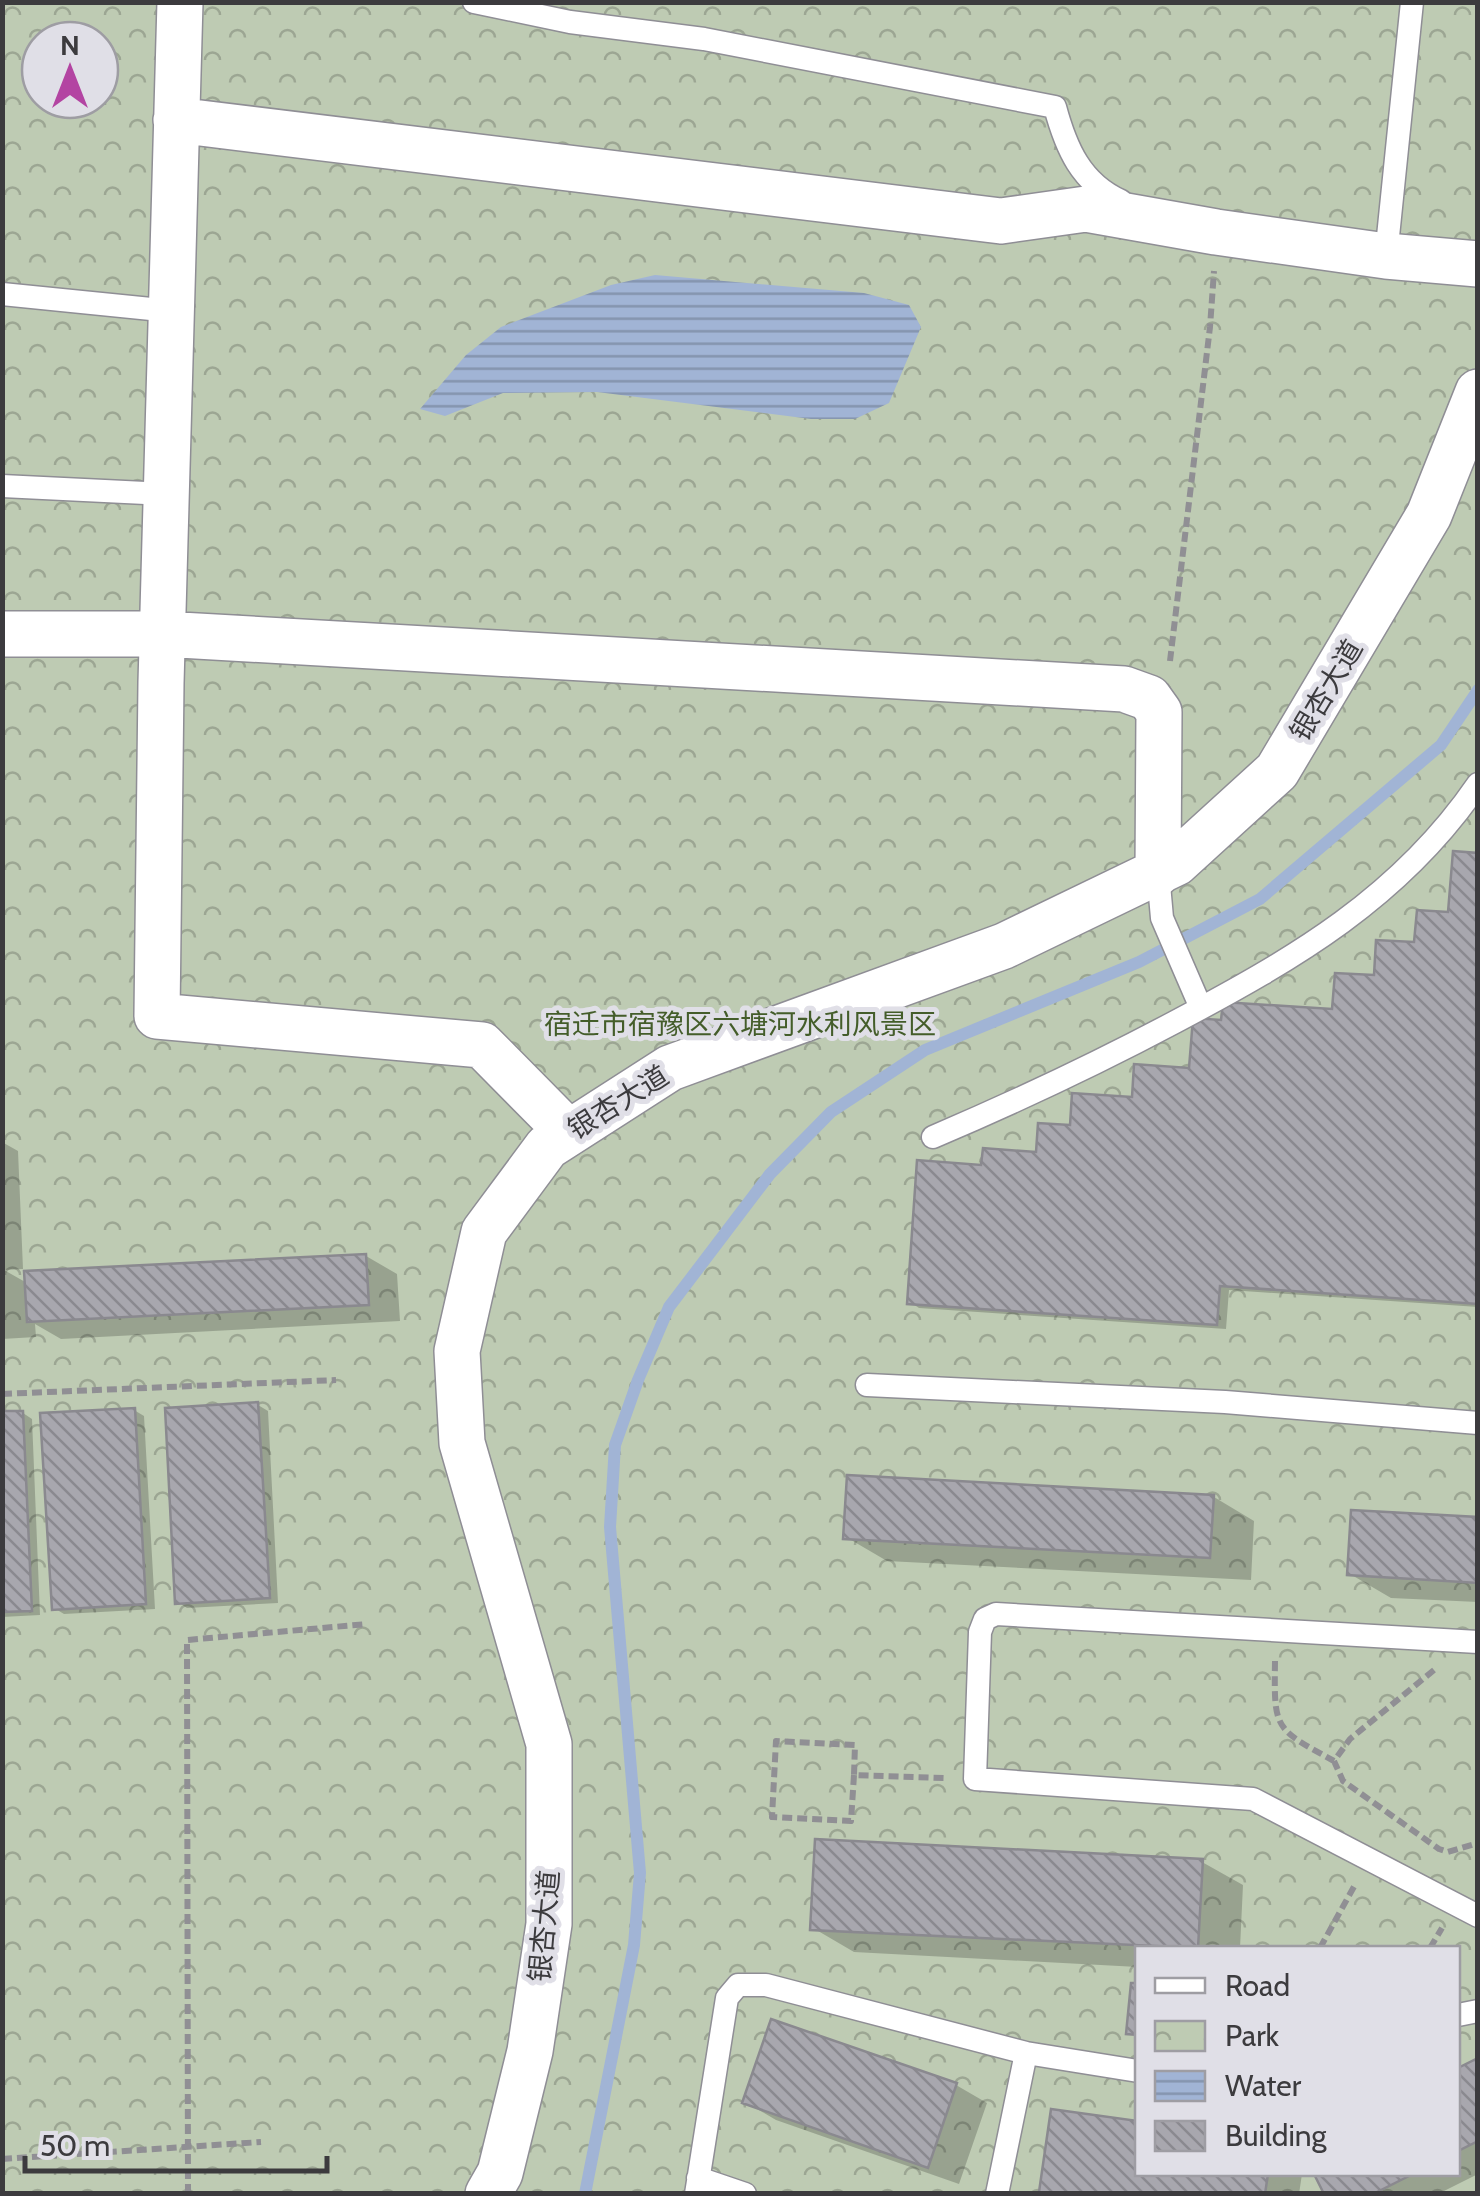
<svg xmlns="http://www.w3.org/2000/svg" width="1480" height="2196" font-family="Cabin,'Noto Sans SC',sans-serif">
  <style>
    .park { fill: url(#park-crowns); fill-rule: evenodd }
    .water { fill: url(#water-rules) }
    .shadow { fill: #0003 }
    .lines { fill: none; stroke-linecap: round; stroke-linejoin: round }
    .stream { stroke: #a1b4d5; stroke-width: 12 }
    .building { fill: url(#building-back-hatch); stroke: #8a898f; stroke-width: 2.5 }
    .lane-casing { stroke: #8f8e95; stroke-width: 25 }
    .street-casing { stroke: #8f8e95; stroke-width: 48 }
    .path { stroke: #908f94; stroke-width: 6; stroke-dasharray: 10 5; stroke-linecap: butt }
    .lane { stroke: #fff; stroke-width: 22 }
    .street { stroke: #fff; stroke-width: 45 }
    .labels { text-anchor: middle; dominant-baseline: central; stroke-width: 10; stroke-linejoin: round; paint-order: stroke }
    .street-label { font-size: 28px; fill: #3c3b3e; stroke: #e0dfe7 }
    .park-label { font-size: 28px; fill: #445d2a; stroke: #e0dfe7 }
  </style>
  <defs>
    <pattern id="park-crowns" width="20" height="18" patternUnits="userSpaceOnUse" patternTransform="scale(2.5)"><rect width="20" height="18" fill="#becbb3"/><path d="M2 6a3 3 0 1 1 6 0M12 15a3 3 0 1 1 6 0" fill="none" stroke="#9ca693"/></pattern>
    <pattern id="water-rules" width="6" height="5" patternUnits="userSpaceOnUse" patternTransform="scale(2.5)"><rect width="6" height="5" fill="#a1b4d5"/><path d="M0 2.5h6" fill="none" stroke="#8494ae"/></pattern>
    <pattern id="building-back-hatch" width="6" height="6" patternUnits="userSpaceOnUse" patternTransform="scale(2.5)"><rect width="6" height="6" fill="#a8a7ae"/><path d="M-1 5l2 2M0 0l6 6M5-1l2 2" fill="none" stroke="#8a898f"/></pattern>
  </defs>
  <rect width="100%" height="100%" fill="#e0dfe7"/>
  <path class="park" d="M 3,3 L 1477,3 L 1477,2193 L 3,2194 ZM 40,40 L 100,40 L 100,100 L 40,100 ZM 1138,1948 L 1458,1948 L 1458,2174 L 1138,2174 Z"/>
  <path class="water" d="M 655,275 L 864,293 L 909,305 L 921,327 L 889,403 L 855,419 L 811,419 L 597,392 L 503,393 L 445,416 L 420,409 L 466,355 L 501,327 L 611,285 Z"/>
  <path class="shadow" d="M 1478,855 L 1478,1307 L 1229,1290 L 1226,1329 L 919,1308 L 910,1302 L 984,1168 L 1038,1154 L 1072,1128 L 1192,1070 L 1223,1023 L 1335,1012 L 1451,915 Z
    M 2,1142 L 18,1151 L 23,1269 L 4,1270 L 27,1283 L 366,1256 L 397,1274 L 400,1321 L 61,1339 L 35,1324 L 36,1337 L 2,1339 Z
    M 258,1405 L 268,1411 L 278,1603 L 187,1608 L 178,1602 Z
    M 134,1410 L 144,1416 L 155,1609 L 64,1614 L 54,1608 Z
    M 23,1413 L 32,1419 L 40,1615 L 2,1617 L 2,1414 Z
    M 1214,1497 L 1254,1521 L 1251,1580 L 887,1561 L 846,1537 Z
    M 1478,1520 L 1478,1602 L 1391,1598 L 1350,1574 Z
    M 1202,1862 L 1243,1885 L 1240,1948 L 1138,1948 L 1138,1967 L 854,1952 L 813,1928 Z
    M 773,2023 L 956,2085 L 987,2103 L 959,2184 L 776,2120 L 745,2102 Z
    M 1478,2061 L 1478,2174 L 1438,2194 L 1327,2194 L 1317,2174 L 1458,2174 L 1458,2071 Z
    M 1138,2174 L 1302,2174 L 1299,2194 L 1042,2191 Z"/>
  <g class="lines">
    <path class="stream" d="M 585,2194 L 634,1945 L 640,1873 L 610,1527 L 615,1445 L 638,1380 L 669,1307 L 770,1174 L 831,1112 L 925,1050 L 1139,962 L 1260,899 L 1441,745 L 1478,690"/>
  </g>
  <path class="building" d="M 1453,851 L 1478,853 L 1478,1304 L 1220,1286 L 1217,1325 L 907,1304 L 917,1160 L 981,1165 L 983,1148 L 1036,1152 L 1038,1123 L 1070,1125 L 1072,1093 L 1132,1097 L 1134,1064 L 1189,1068 L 1193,1018 L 1221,1020 L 1223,1002 L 1332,1009 L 1335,973 L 1374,975 L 1376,940 L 1414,942 L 1417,910 L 1448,912 Z
    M 366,1254 L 369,1305 L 27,1322 L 24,1271 Z
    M 258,1402 L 270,1598 L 175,1604 L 165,1408 Z
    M 135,1408 L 146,1604 L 52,1610 L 40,1413 Z
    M 2,1411 L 23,1411 L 32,1611 L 2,1612 Z
    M 847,1475 L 1214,1495 L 1210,1558 L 843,1539 Z
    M 1351,1510 L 1478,1517 L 1478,1583 L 1347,1575 Z
    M 815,1839 L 1203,1859 L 1198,1948 L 810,1930 Z
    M 1131,1983 L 1138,1983 L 1138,2035 L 1126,2034 Z
    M 771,2019 L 957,2083 L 928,2168 L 742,2103 Z
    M 1478,2058 L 1478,2141 L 1458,2151 L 1458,2068 Z
    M 1051,2109 L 1138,2121 L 1138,2174 L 1268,2174 L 1265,2194 L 1039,2192 Z
    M 1314,2174 L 1413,2174 L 1373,2194 L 1324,2194 Z"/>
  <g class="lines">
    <g class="lane-casing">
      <path id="lane" d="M 474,2 L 570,22 L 704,39 L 1055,107 C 1066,148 1081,183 1121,201
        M 1386,256 L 1412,2
        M 2,294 L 171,311
        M 2,486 L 166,494
        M 1158,873 L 1162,918 L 1201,1008
        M 933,1137 C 1015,1102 1096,1064 1175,1022 C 1294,959 1400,898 1478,784
        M 867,1385 L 1225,1402 L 1478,1423
        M 1478,1642 L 996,1614 L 985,1619 L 980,1632 L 975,1779 L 1253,1799 L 1478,1916
        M 1458,2015 L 1478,2011
        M 698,2178 L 745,2194
        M 696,2194 L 727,1998 L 738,1985 L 766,1985 L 1026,2053 L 1138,2071
        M 997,2194 L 1026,2053"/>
    </g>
    <g class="street-casing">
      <path id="street" d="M 180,2 L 161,683 L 157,1016 L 482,1045 L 569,1133
        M 176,120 L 1001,221 L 1086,209 L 1216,232 L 1386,256 L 1478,264
        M 2,634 L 162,634 L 1124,689 L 1149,698 L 1159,712 L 1158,873
        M 488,2194 L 500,2173 L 530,2051 L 549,1924 L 549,1744 L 462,1443 L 457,1351 L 484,1232 L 547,1147 L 670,1068 L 1004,946 L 1176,863 L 1277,771 L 1429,515 L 1478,392"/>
    </g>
    <path class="path" d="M 1170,661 L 1210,327 L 1214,271
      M 2,1394 L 336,1380
      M 1275,1661 C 1274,1730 1274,1728 1334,1761
      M 1434,1670 L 1350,1739 L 1334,1761 L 1343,1781 L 1439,1849 L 1448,1852 L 1478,1843
      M 854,1775 L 851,1821 L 772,1817 L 776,1741 L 855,1745 L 854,1775 L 944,1778
      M 1320,1948 L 1356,1883
      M 1430,1948 L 1442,1928
      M 2,2159 L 261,2142
      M 188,2194 L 187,1640 L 367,1624"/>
    <use href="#lane" class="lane"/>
    <use href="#street" class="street"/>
  </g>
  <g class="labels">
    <g class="street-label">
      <text transform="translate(1326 690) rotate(-59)">银杏大道</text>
      <text transform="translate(618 1102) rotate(-32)">银杏大道</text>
      <text transform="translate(544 1926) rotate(-85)">银杏大道</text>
    </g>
    <g class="park-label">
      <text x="740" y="1024">宿迁市宿豫区六塘河水利风景区</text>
    </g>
  </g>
  <rect width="1480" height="2196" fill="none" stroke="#3c3b3e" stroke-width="10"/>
  <rect x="1135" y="1946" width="325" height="230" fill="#e0dfe7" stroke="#9e9da3" stroke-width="2.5"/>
  <rect x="1155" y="1978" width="50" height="15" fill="#ffffff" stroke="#9e9da3" stroke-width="2.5"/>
  <text x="1225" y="1996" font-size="30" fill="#3c3b3e">Road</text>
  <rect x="1155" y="2021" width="50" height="30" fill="url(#park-crowns)" stroke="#9e9da3" stroke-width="2.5"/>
  <text x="1225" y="2046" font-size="30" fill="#3c3b3e">Park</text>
  <rect x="1155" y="2071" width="50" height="30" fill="url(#water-rules)" stroke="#9e9da3" stroke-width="2.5"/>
  <text x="1225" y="2096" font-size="30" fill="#3c3b3e">Water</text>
  <rect x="1155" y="2121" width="50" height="30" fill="url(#building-back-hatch)" stroke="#9e9da3" stroke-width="2.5"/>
  <text x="1225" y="2146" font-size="30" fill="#3c3b3e">Building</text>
  <g transform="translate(70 70)"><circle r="48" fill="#e0dfe7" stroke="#9e9da3" stroke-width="2.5"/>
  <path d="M0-8L18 38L0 25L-18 38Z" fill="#b344a2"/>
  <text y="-15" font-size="28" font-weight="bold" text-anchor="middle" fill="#3c3b3e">N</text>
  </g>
  <path d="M25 2156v15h302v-15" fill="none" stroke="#3c3b3e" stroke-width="5"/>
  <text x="40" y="2156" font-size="30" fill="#3c3b3e" stroke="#e0dfe7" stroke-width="8" paint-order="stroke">50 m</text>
</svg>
